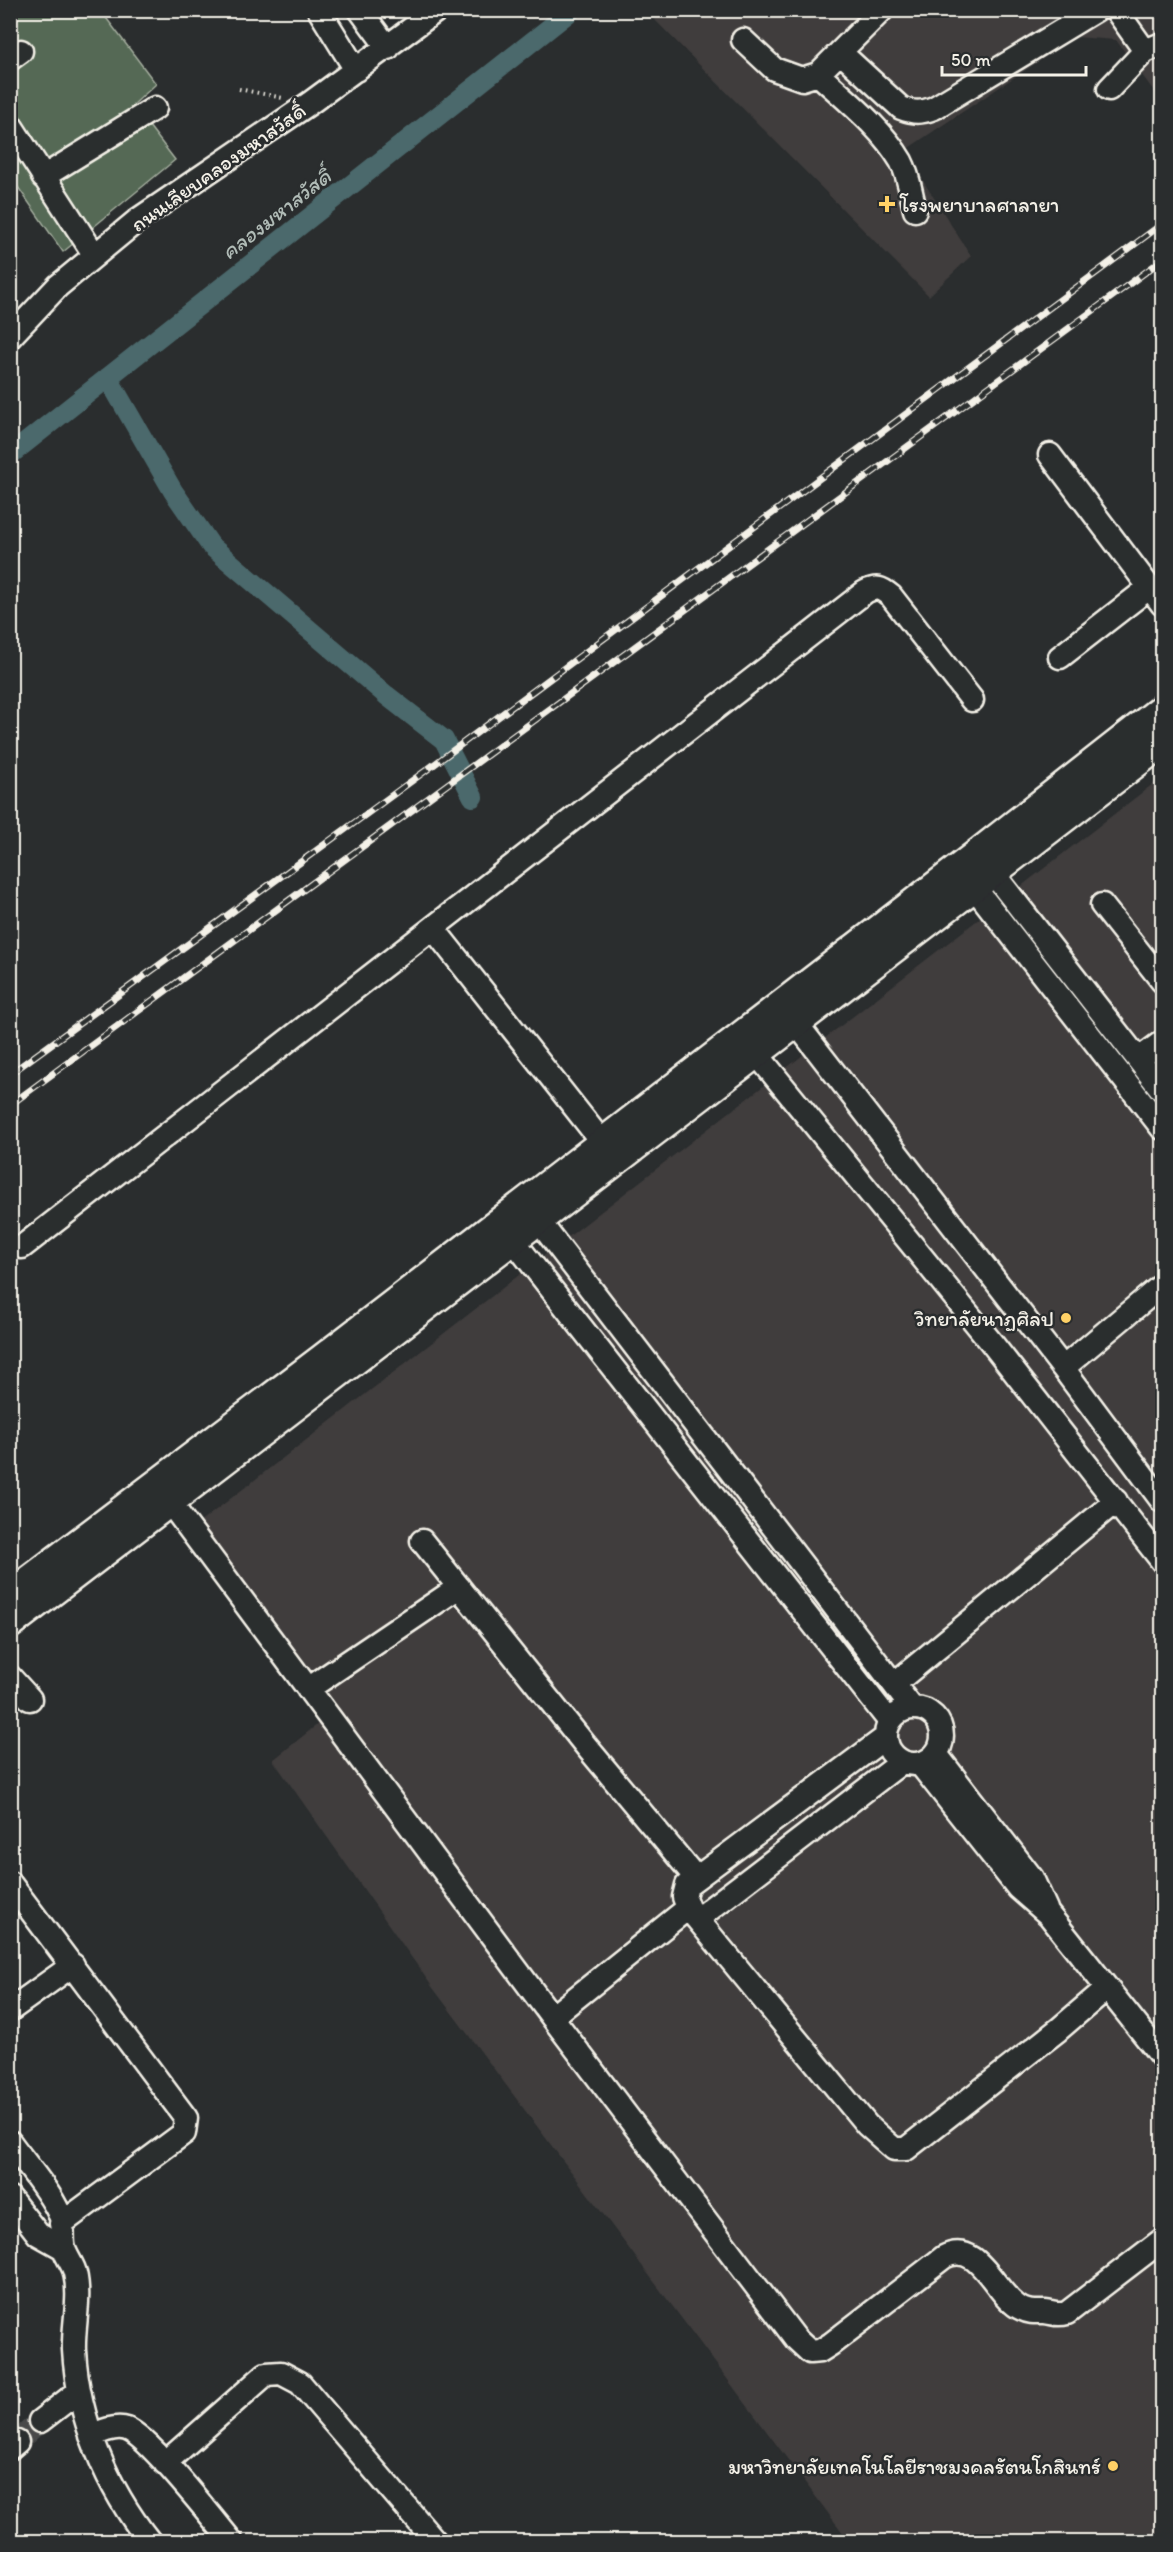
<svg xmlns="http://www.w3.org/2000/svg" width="1173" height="2552" font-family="Itim,'Playpen Sans Thai',sans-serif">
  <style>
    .built { fill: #3f3c3c }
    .green { fill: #546955; stroke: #a4ad9e; stroke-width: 1.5 }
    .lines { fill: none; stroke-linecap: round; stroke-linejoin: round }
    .canal { stroke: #4b696c; stroke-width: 20 }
    .minor-tunnel { stroke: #484a4a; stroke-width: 22; stroke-dasharray: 22 11; stroke-linecap: butt }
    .minor-casing { stroke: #f4f1e8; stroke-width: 27 }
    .major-casing { stroke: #f4f1e8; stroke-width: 33 }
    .path { stroke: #f4f1e8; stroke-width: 4; stroke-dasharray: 1.5 4.5; stroke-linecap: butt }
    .minor { stroke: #2a2d2e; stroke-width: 22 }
    .major { stroke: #2a2d2e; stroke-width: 28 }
    .rail-casing { stroke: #f4f1e8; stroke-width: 7 }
    .rail { stroke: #2a2d2e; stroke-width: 4.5; stroke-dasharray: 14; stroke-linecap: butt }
    .poi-dot { fill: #ffd166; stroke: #2a2d2e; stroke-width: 2 }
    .labels { text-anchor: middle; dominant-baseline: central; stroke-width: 5; stroke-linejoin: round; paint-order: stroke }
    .street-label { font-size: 21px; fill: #f4f1e8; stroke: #2a2d2e }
    .poi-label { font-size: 21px; fill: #f4f1e8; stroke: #2a2d2e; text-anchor: end }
    .water-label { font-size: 22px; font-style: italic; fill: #b0bbb6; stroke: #2a2d2e }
  </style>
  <rect width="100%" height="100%" fill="#2a2d2e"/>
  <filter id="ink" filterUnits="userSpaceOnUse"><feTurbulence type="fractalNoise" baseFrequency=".0167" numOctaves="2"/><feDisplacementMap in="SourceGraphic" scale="12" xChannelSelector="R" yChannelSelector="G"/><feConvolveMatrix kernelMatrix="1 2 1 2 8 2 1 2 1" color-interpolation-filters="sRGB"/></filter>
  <g filter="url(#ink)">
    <path class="built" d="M 646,11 L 1162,11 L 1162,102 L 1116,40 L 1075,37 L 904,151 L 971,256 L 929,296 Z
      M 1162,777 L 1162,2541 L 849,2541 L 433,1988 L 273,1760 L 339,1707 L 199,1523 Z"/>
    <path class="green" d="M 10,11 L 101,11 L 156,84 L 133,105 L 175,160 L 63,252 L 11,177 Z"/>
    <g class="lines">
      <path class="canal" d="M 108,378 L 173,491 L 211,546 L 386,695 L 444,740 L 473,797
        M 10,455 L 572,10"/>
      <path class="minor-tunnel" d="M 17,2442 L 40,2421"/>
      <g class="minor-casing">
        <path id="minor" d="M 319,10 L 356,70
          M 360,10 L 388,48
          M 882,10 L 818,74 C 846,100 881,127 901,161 C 909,176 911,194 915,210
          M 1116,10 L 1145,51 L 1162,44
          M 743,40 L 774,69 L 802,79 L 818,74
          M 840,52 L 901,108 C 914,113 921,113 934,108 L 1096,10
          M 10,59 L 21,51
          M 1109,89 L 1145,51
          M 10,124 L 94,254
          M 43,177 L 155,108
          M 10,337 L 58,286 L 139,219 L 310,103 L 437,10
          M 1050,455 L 1162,604
          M 1060,657 L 1150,587
          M 993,873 L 1162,1090
          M 974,887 L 1162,1128
          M 1102,905 L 1162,981
          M 433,928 L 602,1142
          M 796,1023 L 1063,1368
          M 756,1053 L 991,1342 L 1162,1561
          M 1139,1059 L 1162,1042
          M 538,1220 L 912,1708
          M 513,1240 L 890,1722
          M 22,1247 L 865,592 C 877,586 881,588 891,596 L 972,700
          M 1162,1285 L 1063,1368 L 1162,1501
          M 171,1504 L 552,2017 L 796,2339 L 810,2352 L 820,2351 L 831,2344 L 944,2257 C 980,2238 995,2297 1022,2309 C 1030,2313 1036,2312 1045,2312 C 1054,2313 1057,2316 1067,2313 L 1162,2240
          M 422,1541 L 586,1746 L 696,1878
          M 10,1677 L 30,1699
          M 894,1684 L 1116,1501
          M 308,1689 L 459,1587
          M886 1736a28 28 0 1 1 56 0a28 28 0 1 1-56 0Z
          M 886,1737 L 687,1885 L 684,1897 L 688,1908 L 867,2125 L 894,2149 L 906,2149 L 1058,2030 L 1107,1988
          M 936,1754 L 1032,1878 L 1046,1909
          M 920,1764 L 1018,1888 L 1049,1915 L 1162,2057
          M 10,1883 L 186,2118 L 184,2133 L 61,2224
          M 697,1919 L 902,1762
          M 10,2010 L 73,1965
          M 552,2017 L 688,1908
          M 10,2142 C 25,2163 49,2190 59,2213 C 64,2221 62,2235 63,2244 C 64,2255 73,2263 75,2273 C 81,2298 73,2325 74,2350 C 78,2420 107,2488 150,2542
          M 10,2198 L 38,2234 L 63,2248
          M 40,2421 L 79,2391
          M 91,2436 C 102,2431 116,2425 127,2429 C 149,2437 213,2519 232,2542
          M 10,2448 L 17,2442
          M 165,2463 L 266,2374 L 281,2373 L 300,2383 L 436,2542"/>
      </g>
      <g class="major-casing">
        <path id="major" d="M 10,1595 L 322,1359 L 977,854 L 1162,709
          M 10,1624 L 1162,743"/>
      </g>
      <path class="path" d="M 239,89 L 283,98"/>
      <use href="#minor" class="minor"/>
      <use href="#major" class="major"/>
      <g class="rail-casing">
        <path id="rail" d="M 10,1074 L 428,769 L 1162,224
          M 10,1105 L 1162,260"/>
      </g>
      <use href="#rail" class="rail"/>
    </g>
  </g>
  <g class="poi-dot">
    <path d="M884 195h6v6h6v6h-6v6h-6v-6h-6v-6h6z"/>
    <circle cx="1066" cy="1318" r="6"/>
    <circle cx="1113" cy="2466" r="6"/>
  </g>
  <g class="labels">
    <g class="street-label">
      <text transform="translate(218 167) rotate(-35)">ถนนเลียบคลองมหาสวัสดิ์</text>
    </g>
    <g class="poi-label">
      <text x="900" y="204" text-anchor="start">โรงพยาบาลศาลายา</text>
      <text x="1054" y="1318">วิทยาลัยนาฏศิลป</text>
      <text x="1101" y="2466">มหาวิทยาลัยเทคโนโลยีราชมงคลรัตนโกสินทร์</text>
    </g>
    <g class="water-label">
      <text transform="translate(276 214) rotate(-38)">คลองมหาสวัสดิ์</text>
    </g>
  </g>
  <rect width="1173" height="2552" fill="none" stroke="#2a2d2e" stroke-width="36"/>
  <rect x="18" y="18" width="1137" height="2516" fill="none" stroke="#f4f1e8" stroke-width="2" filter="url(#ink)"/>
  <path d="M942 66v9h144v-9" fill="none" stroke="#f4f1e8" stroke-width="3"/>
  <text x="951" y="66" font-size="18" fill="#f4f1e8" stroke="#2a2d2e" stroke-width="4.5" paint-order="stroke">50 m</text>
</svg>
